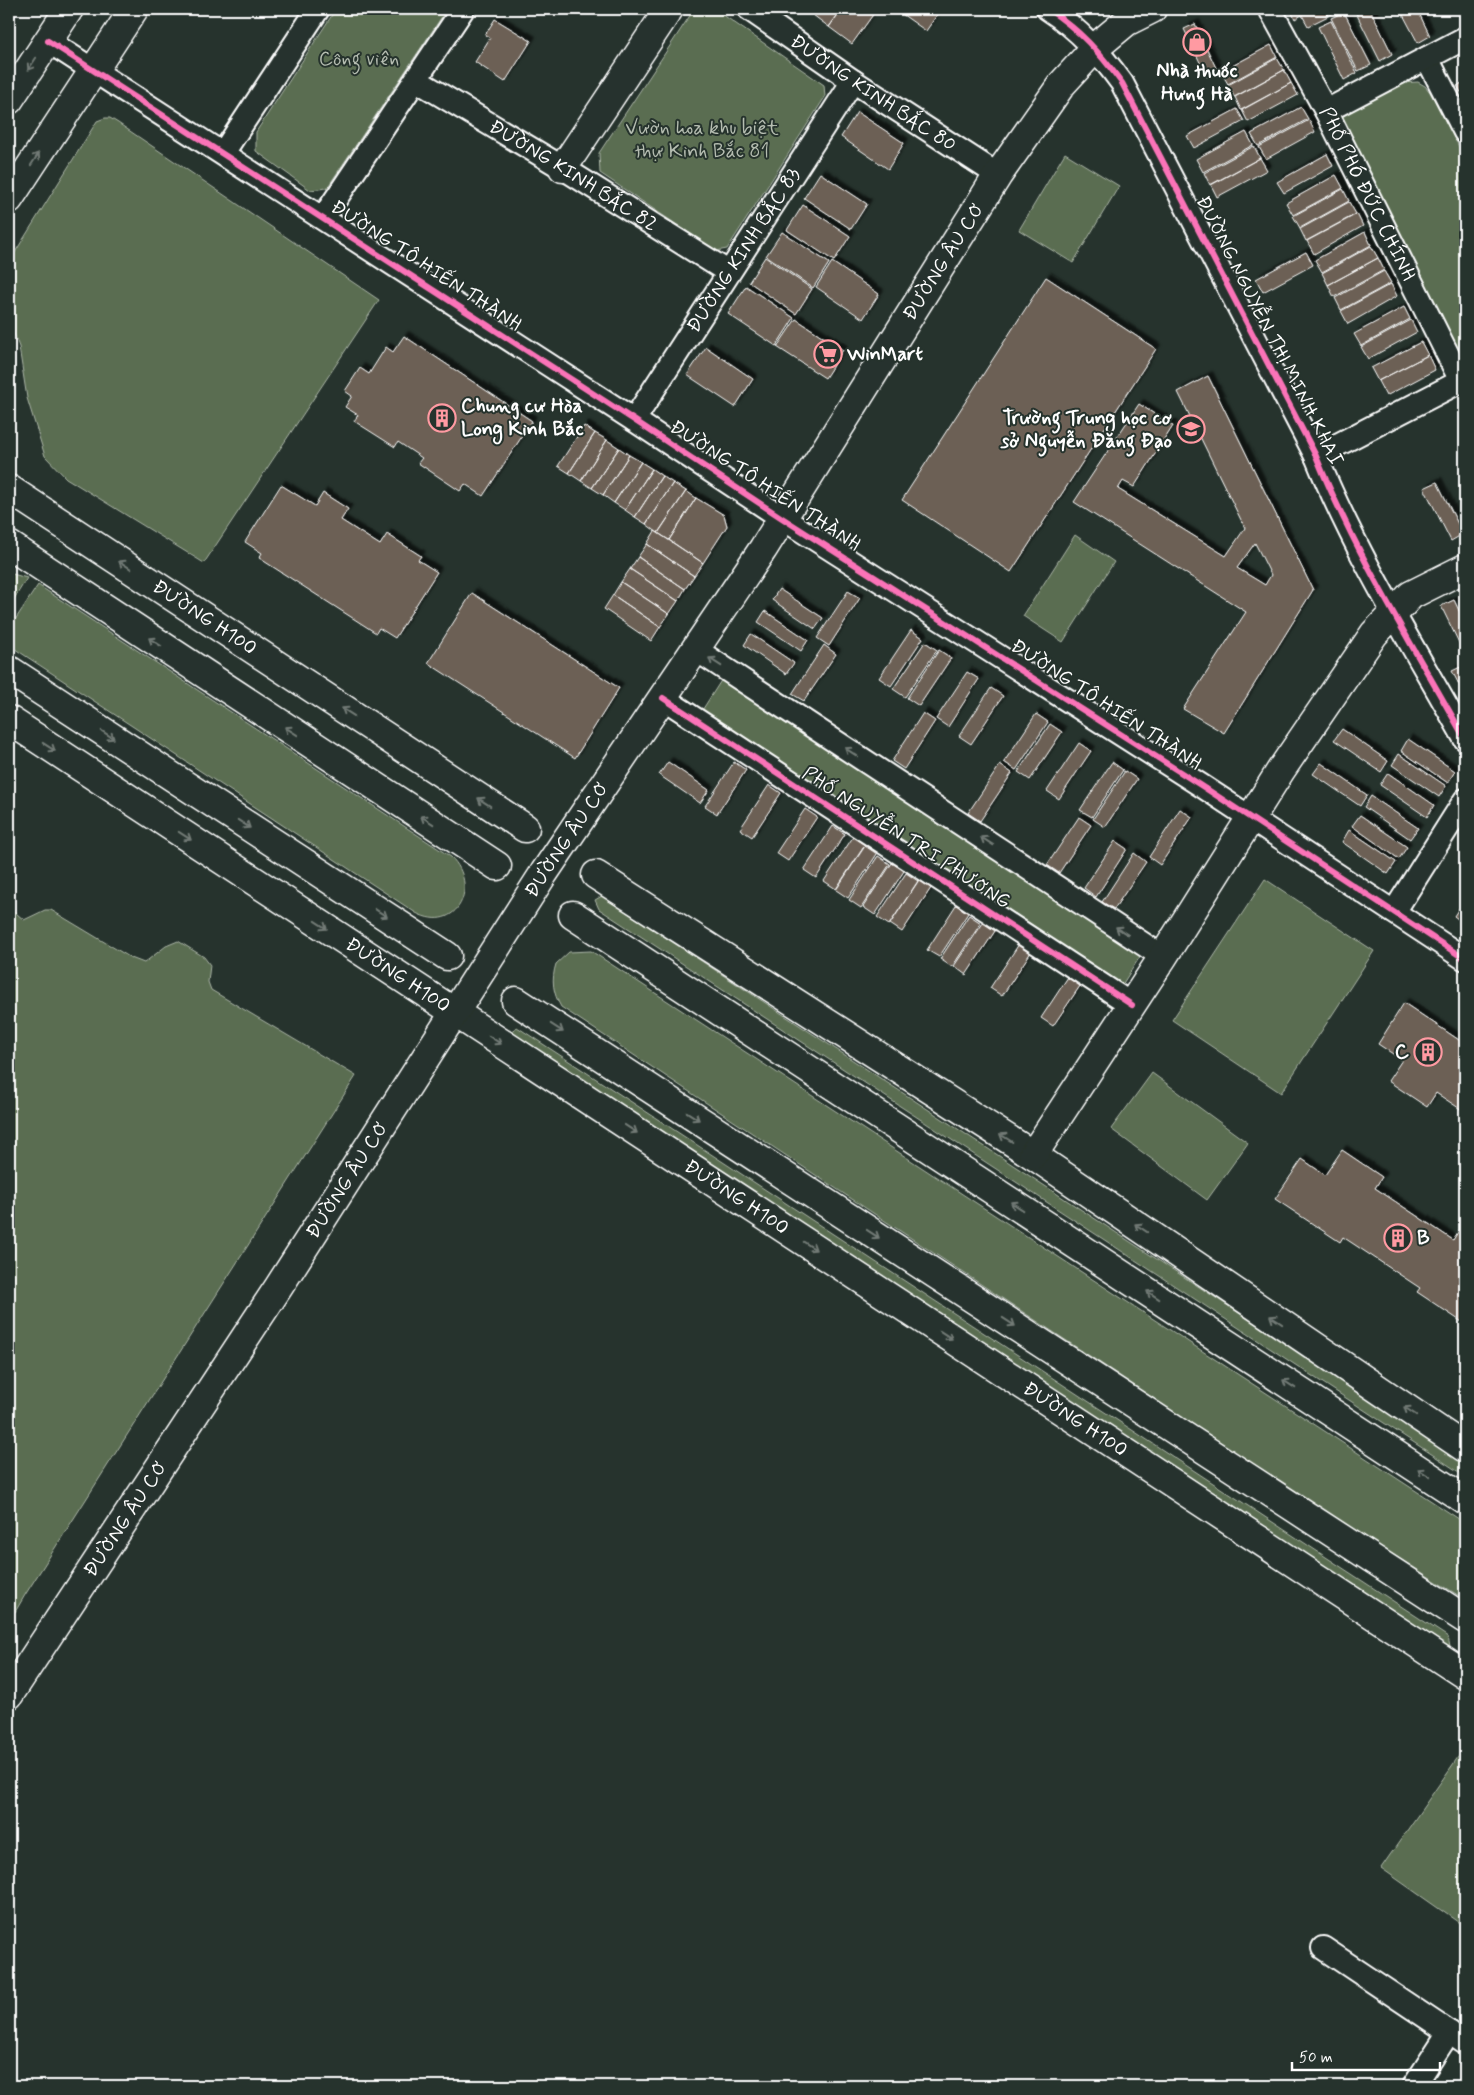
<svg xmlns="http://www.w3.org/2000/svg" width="1474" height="2095" font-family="Mynerve,sans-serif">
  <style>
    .green { fill: #5a6d51; stroke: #acb6a8 }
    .building { fill: #6c6155; stroke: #fff; fill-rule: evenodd; filter: url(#shadow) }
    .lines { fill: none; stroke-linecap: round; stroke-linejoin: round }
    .street-casing { stroke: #fff; stroke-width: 26 }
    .secondary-casing { stroke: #fff; stroke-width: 31 }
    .street { stroke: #26332d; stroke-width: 22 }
    .secondary { stroke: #26332d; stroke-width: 28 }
    .cycleway-casing { stroke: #26332d; stroke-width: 9 }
    .cycleway { stroke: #fb73b8; stroke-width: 6 }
    .oneway { stroke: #727a76 }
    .labels { text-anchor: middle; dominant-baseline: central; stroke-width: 4; stroke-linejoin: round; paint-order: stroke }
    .park-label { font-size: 20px; fill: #b5bdb1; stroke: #26332d }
    .poi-label { font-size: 20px; font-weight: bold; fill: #fff; stroke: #26332d; text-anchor: start }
    .street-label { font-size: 20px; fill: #fff; stroke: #26332d }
  </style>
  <defs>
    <filter id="shadow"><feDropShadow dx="4.5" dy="-4.5" stdDeviation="1" flood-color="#0009"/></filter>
  </defs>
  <rect width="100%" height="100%" fill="#26332d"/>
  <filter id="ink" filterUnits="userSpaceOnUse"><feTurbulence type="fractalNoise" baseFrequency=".02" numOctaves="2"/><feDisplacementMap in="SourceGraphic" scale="10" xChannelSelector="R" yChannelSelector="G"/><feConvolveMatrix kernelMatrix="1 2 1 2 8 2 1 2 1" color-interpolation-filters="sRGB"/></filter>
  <g filter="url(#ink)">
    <path class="green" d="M 336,9 L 447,9 L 327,188 L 310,190 L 256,151 L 256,132 Z
      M 716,10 L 824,85 L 825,97 L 727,249 L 716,251 L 600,173 L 599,153 L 693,11 Z
      M 1418,82 L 1425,86 L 1430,92 L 1465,158 L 1465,357 L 1456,350 L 1341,119 L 1343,113 L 1401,83 Z
      M 105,118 L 110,118 L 118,123 L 379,300 L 204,563 L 66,478 L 45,456 L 27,398 L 19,347 L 9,320 L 9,262 L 97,121 Z
      M 1065,153 L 1119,186 L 1073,263 L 1019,230 Z
      M 1075,535 L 1114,562 L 1063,642 L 1023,616 Z
      M 9,573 L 27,578 L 9,607 Z
      M 38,585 L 451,857 C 480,885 458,935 416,913 L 9,645 L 9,629 Z
      M 722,679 L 1141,955 L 1120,988 L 701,712 Z
      M 1265,879 L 1374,951 L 1281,1093 L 1172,1020 Z
      M 602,896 L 1465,1461 L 1465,1476 L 599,909 L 595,900 Z
      M 9,907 L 24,920 L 45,910 L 51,910 L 131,958 L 144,963 L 166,946 L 178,941 L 204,957 L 210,965 L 208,982 L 211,990 L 356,1076 L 25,1595 L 15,1612 L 9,1616 Z
      M 591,951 L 1465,1523 L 1465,1597 L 1461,1597 L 1335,1518 L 561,1007 C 553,993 551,980 556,964 L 569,952 Z
      M 517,1027 L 1448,1637 L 1450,1647 L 1446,1648 L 510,1036 L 510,1032 Z
      M 1152,1073 L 1248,1143 L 1207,1200 L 1111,1129 Z
      M 1463,1750 L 1465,1752 L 1465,1927 L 1381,1868 Z"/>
    <path class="building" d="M 811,9 L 842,9 L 829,27 L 809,12 Z
      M 842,9 L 877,9 L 852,44 L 829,27 Z
      M 902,9 L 941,9 L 926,31 L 899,12 Z
      M 1290,9 L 1324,9 L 1328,16 L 1308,26 L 1302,15 L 1295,19 Z
      M 1324,9 L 1343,9 L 1328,16 Z
      M 1354,9 L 1370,9 L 1392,54 L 1380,61 Z
      M 1400,9 L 1417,9 L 1430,36 L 1418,43 Z
      M 1344,12 L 1371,65 L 1358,71 L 1331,18 Z
      M 495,19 L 531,41 L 505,82 L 475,62 L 490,38 L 485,35 Z
      M 1331,21 L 1357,73 L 1344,80 L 1318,27 Z
      M 1195,24 L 1218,72 L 1207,77 L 1184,29 Z
      M 1271,45 L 1277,57 L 1228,84 L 1221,72 Z
      M 1277,58 L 1284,70 L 1234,97 L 1228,85 Z
      M 1284,70 L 1291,83 L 1241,110 L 1235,97 Z
      M 1465,81 L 1465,97 L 1464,97 L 1457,86 Z
      M 1291,83 L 1298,95 L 1248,122 L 1242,110 Z
      M 1301,107 L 1308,119 L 1258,146 L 1251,134 Z
      M 1237,109 L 1244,121 L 1194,148 L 1187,136 Z
      M 857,112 L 904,143 L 888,169 L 841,137 Z
      M 1309,120 L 1315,132 L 1266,159 L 1259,147 Z
      M 1246,132 L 1253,145 L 1203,172 L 1196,159 Z
      M 1254,146 L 1260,158 L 1210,185 L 1204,173 Z
      M 1327,154 L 1333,166 L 1284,193 L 1277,182 Z
      M 1260,158 L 1267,170 L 1217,197 L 1211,185 Z
      M 820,173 L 867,204 L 851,229 L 804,198 Z
      M 1336,175 L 1343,188 L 1293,215 L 1286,203 Z
      M 1343,189 L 1349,201 L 1300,228 L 1293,216 Z
      M 1349,202 L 1356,214 L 1306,241 L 1300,229 Z
      M 803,205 L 850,236 L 834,261 L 787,230 Z
      M 1357,214 L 1363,226 L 1314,254 L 1307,241 Z
      M 782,232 L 829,263 L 813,288 L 766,256 Z
      M 1365,232 L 1371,245 L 1322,272 L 1315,260 Z
      M 1371,246 L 1378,258 L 1328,285 L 1322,273 Z
      M 1306,252 L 1313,265 L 1263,292 L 1256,279 Z
      M 765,257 L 812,289 L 796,314 L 749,282 Z
      M 1378,258 L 1384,270 L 1334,297 L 1328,285 Z
      M 832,262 L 879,294 L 863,319 L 816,287 Z
      M 1384,271 L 1391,283 L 1341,310 L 1335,298 Z
      M 1046,277 L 1156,349 L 1011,572 L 902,500 Z
      M 1391,284 L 1397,296 L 1348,324 L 1341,311 Z
      M 746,286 L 794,318 L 776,346 L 728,314 Z
      M 1404,307 L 1410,319 L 1361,346 L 1354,334 Z
      M 796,319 L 843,350 L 825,378 L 777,347 Z
      M 1411,320 L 1417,332 L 1368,359 L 1361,347 Z
      M 404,336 L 532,421 L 483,496 L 465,484 L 460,491 L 418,463 L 422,458 L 398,442 L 395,447 L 354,421 L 358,415 L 345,407 L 352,396 L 345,391 L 360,368 L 369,374 L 386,347 L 393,352 Z
      M 1421,342 L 1428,355 L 1378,381 L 1371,368 Z
      M 706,347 L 753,379 L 735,407 L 687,375 Z
      M 1428,355 L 1435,370 L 1386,396 L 1378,381 Z
      M 1208,376 L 1313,590 L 1224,733 L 1183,709 L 1246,612 L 1074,502 L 1139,404 L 1173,426 L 1134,487 L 1123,481 L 1118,489 L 1226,556 L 1245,528 L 1178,392 ZM 1255,543 L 1271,575 L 1265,585 L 1237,568 Z
      M 584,426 L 595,433 L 569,473 L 558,466 Z
      M 595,433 L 607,440 L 581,481 L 569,473 Z
      M 607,440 L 619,448 L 592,488 L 581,481 Z
      M 619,448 L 629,455 L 603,495 L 592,488 Z
      M 629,455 L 641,462 L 614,503 L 603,495 Z
      M 641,462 L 652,469 L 625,510 L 614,503 Z
      M 652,469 L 662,476 L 635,517 L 625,510 Z
      M 662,476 L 673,483 L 646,524 L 635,517 Z
      M 1437,482 L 1463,534 L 1451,541 L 1424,488 Z
      M 673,483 L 686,491 L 658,533 L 646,524 Z
      M 281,485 L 315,506 L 323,493 L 348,509 L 341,520 L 380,545 L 387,534 L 421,556 L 418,560 L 437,572 L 395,638 L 379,628 L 376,633 L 259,558 L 262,553 L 245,542 Z
      M 686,491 L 696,498 L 669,540 L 658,533 Z
      M 696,498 L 724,515 L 727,526 L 703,563 L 669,540 Z
      M 655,531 L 703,563 L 694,576 L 647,544 Z
      M 647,544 L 694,576 L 685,589 L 638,557 Z
      M 638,557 L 685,589 L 678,601 L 630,569 Z
      M 630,569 L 678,601 L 669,614 L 621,582 Z
      M 621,582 L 669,614 L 660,627 L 613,595 Z
      M 779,589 L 823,618 L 815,629 L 772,600 Z
      M 848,591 L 860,598 L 829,646 L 817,638 Z
      M 472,593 L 619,688 L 575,758 L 428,663 Z
      M 613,595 L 660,627 L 651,641 L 604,609 Z
      M 1454,600 L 1465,623 L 1465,655 L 1441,606 Z
      M 765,611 L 808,640 L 801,651 L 758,622 Z
      M 911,630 L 923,638 L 891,686 L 879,678 Z
      M 751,634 L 794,663 L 786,674 L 744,645 Z
      M 925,642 L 937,650 L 905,697 L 893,689 Z
      M 824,645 L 836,654 L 804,701 L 792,694 Z
      M 939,650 L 951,658 L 919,706 L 907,698 Z
      M 1465,665 L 1465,696 L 1452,671 Z
      M 967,672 L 979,679 L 948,727 L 936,719 Z
      M 991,688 L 1003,696 L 971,744 L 959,736 Z
      M 923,713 L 935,721 L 904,769 L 892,761 Z
      M 1036,714 L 1048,722 L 1016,770 L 1004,762 Z
      M 1050,724 L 1062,732 L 1030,780 L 1018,772 Z
      M 1342,729 L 1388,761 L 1381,772 L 1334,740 Z
      M 1408,739 L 1455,771 L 1448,783 L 1401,751 Z
      M 1079,743 L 1091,751 L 1059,799 L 1047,791 Z
      M 1399,754 L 1446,786 L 1439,797 L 1392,765 Z
      M 668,762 L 709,790 L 700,803 L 659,775 Z
      M 734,762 L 746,770 L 717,814 L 705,806 Z
      M 1112,762 L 1123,770 L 1092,817 L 1080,810 Z
      M 1321,763 L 1367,795 L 1360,806 L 1313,774 Z
      M 1000,765 L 1012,773 L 980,821 L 968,813 Z
      M 1125,771 L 1137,779 L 1105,827 L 1093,819 Z
      M 1388,773 L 1434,805 L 1427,817 L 1380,785 Z
      M 769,785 L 781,793 L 752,837 L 740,829 Z
      M 1371,796 L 1418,828 L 1410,839 L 1364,807 Z
      M 805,809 L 817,817 L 788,861 L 776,853 Z
      M 1180,809 L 1192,817 L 1160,865 L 1149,857 Z
      M 1360,815 L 1407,847 L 1399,859 L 1352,826 Z
      M 1079,817 L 1091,825 L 1059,873 L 1047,865 Z
      M 833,826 L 845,834 L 816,878 L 804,870 Z
      M 1349,830 L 1396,862 L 1388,874 L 1342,842 Z
      M 853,837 L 865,845 L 836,889 L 824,881 Z
      M 1115,841 L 1127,849 L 1096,897 L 1084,888 Z
      M 865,846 L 877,854 L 848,898 L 836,890 Z
      M 1134,853 L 1146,862 L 1114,909 L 1102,902 Z
      M 878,856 L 890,864 L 861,908 L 849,900 Z
      M 892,863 L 904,871 L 875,915 L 863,907 Z
      M 906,873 L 918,881 L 889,925 L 877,917 Z
      M 919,880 L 931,888 L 902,932 L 890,924 Z
      M 1465,899 L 1465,920 L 1463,923 L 1454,916 Z
      M 956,905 L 968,913 L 939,957 L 927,950 Z
      M 969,915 L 981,923 L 952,967 L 940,959 Z
      M 983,923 L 995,931 L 966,975 L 954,966 Z
      M 1019,944 L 1031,952 L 1002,996 L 990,988 Z
      M 1070,974 L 1082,983 L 1053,1026 L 1041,1018 Z
      M 1404,1003 L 1465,1044 L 1465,1112 L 1436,1093 L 1427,1107 L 1388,1081 L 1402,1060 L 1378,1044 Z
      M 1342,1150 L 1382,1177 L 1375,1188 L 1453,1240 L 1460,1229 L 1465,1232 L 1465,1324 L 1417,1292 L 1420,1288 L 1343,1237 L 1340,1242 L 1275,1199 L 1302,1159 L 1325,1175 Z"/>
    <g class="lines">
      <g class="street-casing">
        <g id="street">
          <path id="s1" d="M 749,9 L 853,81 L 998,175"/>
          <path d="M 1048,9 C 1080,30 1100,53 1122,83 L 1316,456 C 1356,555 1413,646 1465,739"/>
          <path id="s2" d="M 1270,9 L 1326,111 L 1461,381"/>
          <path d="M 48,41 L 634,420 L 782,518 L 1202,786 L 1465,959"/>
          <path d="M 1427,58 L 1465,132"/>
          <path id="s3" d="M 416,80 L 563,168 L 728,272"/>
          <path d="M 1326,111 L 1465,38"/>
          <path d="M 223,153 L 318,9"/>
          <path d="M 323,218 L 463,9"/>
          <path id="s4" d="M 634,420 L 853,81"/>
          <path d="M 1316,456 L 1465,379"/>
          <path d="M 695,649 L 1163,957"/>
          <path d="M 663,698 L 1132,1005"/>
          <path d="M 1394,912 L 1465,800"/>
          <path d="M 1323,1948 L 1465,2043"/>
          <path d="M 1414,2086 L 1449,2032"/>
        </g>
      </g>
      <g class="secondary-casing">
        <g id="secondary">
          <path d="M 9,100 L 69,9"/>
          <path d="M 563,168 L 669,9"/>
          <path d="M 9,199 L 134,9"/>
          <path id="s5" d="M 9,489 L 525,828"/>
          <path d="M 9,545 L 497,866"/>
          <path d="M 9,670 L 447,956"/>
          <path id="s6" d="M 9,720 L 1465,1675"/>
          <path d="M 596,875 L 1033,1155 L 1465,1448"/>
          <path d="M 573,915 L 1465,1500"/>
          <path d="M 516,1001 L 1465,1619"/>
          <path d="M 1033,1155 L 1163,957 L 1281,770 L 1374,634 L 1411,595 L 1465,568"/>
          <path id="s7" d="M 9,1695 L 278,1288 L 544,873 L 763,549 L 998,175 L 1062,84 L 1096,47 L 1126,22 L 1152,9"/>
        </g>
      </g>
      <use href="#street" class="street"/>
      <use href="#secondary" class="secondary"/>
      <g class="cycleway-casing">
        <path id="cycleway" d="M 1048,9 C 1080,30 1100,53 1122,83 L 1316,456 C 1356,555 1413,646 1465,739
          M 48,41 L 634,420 L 782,518 L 1202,786 L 1465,959
          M 663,698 L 1132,1005"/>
      </g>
      <use href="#cycleway" class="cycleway"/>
    </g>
    <defs><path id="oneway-shaft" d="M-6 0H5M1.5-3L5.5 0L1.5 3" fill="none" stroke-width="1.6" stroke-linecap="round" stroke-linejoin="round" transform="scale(1.25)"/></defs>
    <g class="oneway">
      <use href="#oneway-shaft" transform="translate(32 64) rotate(123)"/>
      <use href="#oneway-shaft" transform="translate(35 159) rotate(-57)"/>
      <use href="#oneway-shaft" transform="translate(125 565) rotate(-147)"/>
      <use href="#oneway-shaft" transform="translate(155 642) rotate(-147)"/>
      <use href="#oneway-shaft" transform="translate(715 662) rotate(-147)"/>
      <use href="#oneway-shaft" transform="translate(348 712) rotate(-147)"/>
      <use href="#oneway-shaft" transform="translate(291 731) rotate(-147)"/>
      <use href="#oneway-shaft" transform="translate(108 735) rotate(33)"/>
      <use href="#oneway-shaft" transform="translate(49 747) rotate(33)"/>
      <use href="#oneway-shaft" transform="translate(851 752) rotate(-147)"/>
      <use href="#oneway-shaft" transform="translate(484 802) rotate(-147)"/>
      <use href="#oneway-shaft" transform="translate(427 820) rotate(-147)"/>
      <use href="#oneway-shaft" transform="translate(244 824) rotate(33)"/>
      <use href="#oneway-shaft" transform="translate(185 836) rotate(33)"/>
      <use href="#oneway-shaft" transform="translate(987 841) rotate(-147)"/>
      <use href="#oneway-shaft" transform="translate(381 913) rotate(33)"/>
      <use href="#oneway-shaft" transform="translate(321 925) rotate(33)"/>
      <use href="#oneway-shaft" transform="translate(1122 931) rotate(-147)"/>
      <use href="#oneway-shaft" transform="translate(557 1028) rotate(33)"/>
      <use href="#oneway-shaft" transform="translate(495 1040) rotate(33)"/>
      <use href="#oneway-shaft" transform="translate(693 1116) rotate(33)"/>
      <use href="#oneway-shaft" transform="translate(631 1129) rotate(33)"/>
      <use href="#oneway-shaft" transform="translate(1006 1138) rotate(-148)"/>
      <use href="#oneway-shaft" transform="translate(1017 1206) rotate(-147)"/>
      <use href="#oneway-shaft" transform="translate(1141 1228) rotate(-146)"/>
      <use href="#oneway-shaft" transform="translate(873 1234) rotate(33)"/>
      <use href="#oneway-shaft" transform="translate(810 1246) rotate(33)"/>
      <use href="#oneway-shaft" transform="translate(1153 1295) rotate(-147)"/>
      <use href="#oneway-shaft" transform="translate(1276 1320) rotate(-146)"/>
      <use href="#oneway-shaft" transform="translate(1009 1322) rotate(33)"/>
      <use href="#oneway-shaft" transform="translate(946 1335) rotate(33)"/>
      <use href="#oneway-shaft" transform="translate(1289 1384) rotate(-147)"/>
      <use href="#oneway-shaft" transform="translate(1410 1411) rotate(-146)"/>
      <use href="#oneway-shaft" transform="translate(1424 1473) rotate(-147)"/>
    </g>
  </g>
  <defs>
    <g id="shop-ring" transform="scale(1.4375)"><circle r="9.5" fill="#26332d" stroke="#ff9aa2" stroke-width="1.5"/><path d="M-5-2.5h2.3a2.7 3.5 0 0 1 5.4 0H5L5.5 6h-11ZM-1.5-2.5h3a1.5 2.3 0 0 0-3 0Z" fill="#ff9aa2"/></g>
    <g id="supermarket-ring" transform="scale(1.4375)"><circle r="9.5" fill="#26332d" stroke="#ff9aa2" stroke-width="1.5"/><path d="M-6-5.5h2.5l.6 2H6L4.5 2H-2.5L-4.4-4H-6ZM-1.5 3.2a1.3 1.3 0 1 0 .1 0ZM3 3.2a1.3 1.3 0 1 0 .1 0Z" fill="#ff9aa2"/></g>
    <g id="building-ring" transform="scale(1.4375)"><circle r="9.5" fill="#26332d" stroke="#ff9aa2" stroke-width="1.5"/><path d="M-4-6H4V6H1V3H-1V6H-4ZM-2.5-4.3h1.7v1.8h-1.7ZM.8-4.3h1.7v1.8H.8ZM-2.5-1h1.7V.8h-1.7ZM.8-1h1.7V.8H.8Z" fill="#ff9aa2"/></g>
    <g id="school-ring" transform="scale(1.4375)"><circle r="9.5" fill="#26332d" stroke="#ff9aa2" stroke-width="1.5"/><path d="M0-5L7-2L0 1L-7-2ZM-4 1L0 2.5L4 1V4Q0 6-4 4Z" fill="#ff9aa2"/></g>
  </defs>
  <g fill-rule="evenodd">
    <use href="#shop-ring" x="1197" y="42"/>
    <use href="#supermarket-ring" x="828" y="354"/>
    <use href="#building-ring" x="442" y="418"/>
    <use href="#school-ring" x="1191" y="429"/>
    <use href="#building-ring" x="1428" y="1052"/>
    <use href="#building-ring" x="1398" y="1238"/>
  </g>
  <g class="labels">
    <g class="park-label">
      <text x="359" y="59">Công viên</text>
      <text x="702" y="128">Vườn hoa khu biệt<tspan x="702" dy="23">thự Kinh Bắc 81</tspan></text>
    </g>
    <g class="poi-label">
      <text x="1197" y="71" text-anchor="middle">Nhà thuốc<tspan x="1197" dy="23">Hưng Hà</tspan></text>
      <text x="847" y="354">WinMart</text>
      <text x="461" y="406">Chung cư Hòa<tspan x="461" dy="23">Long Kinh Bắc</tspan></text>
      <text x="1172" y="418" text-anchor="end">Trường Trung học cơ<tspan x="1172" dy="23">sở Nguyễn Đăng Đạo</tspan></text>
      <text x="1409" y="1052" text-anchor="end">C</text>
      <text x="1417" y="1238">B</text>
    </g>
    <g class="street-label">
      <text stroke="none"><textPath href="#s1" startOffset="150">ĐƯỜNG KINH BẮC 80</textPath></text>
      <text stroke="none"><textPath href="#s3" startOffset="184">ĐƯỜNG KINH BẮC 82</textPath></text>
      <text stroke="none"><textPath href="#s2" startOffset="209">PHỐ PHÓ ĐỨC CHÍNH</textPath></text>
      <text stroke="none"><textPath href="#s4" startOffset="202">ĐƯỜNG KINH BẮC 83</textPath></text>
      <text stroke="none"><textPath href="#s7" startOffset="1711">ĐƯỜNG ÂU CƠ</textPath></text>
      <text transform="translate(426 266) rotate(33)">ĐƯỜNG TÔ HIẾN THÀNH</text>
      <text transform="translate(1269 331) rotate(63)">ĐƯỜNG NGUYỄN THỊ MINH KHAI</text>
      <text transform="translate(765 486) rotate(33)">ĐƯỜNG TÔ HIẾN THÀNH</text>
      <text stroke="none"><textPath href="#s5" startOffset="234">ĐƯỜNG H100</textPath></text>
      <text transform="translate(1106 705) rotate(33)">ĐƯỜNG TÔ HIẾN THÀNH</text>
      <text transform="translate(906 838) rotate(33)">PHỐ NGUYỄN TRI PHƯƠNG</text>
      <text stroke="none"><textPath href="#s7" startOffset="1021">ĐƯỜNG ÂU CƠ</textPath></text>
      <text stroke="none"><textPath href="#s6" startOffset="465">ĐƯỜNG H100</textPath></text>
      <text stroke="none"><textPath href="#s7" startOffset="616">ĐƯỜNG ÂU CƠ</textPath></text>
      <text stroke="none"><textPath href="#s6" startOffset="870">ĐƯỜNG H100</textPath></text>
      <text stroke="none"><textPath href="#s6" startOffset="1275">ĐƯỜNG H100</textPath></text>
      <text stroke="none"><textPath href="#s7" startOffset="211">ĐƯỜNG ÂU CƠ</textPath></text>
    </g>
  </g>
  <rect width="1474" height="2095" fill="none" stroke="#26332d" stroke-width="30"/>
  <rect x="15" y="15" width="1444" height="2065" fill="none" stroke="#fff" stroke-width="2" filter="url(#ink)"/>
  <path d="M1292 2062v8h148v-8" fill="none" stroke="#ffffff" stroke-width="2.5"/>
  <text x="1299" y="2062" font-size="15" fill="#ffffff" stroke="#26332d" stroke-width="4" paint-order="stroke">50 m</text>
</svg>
